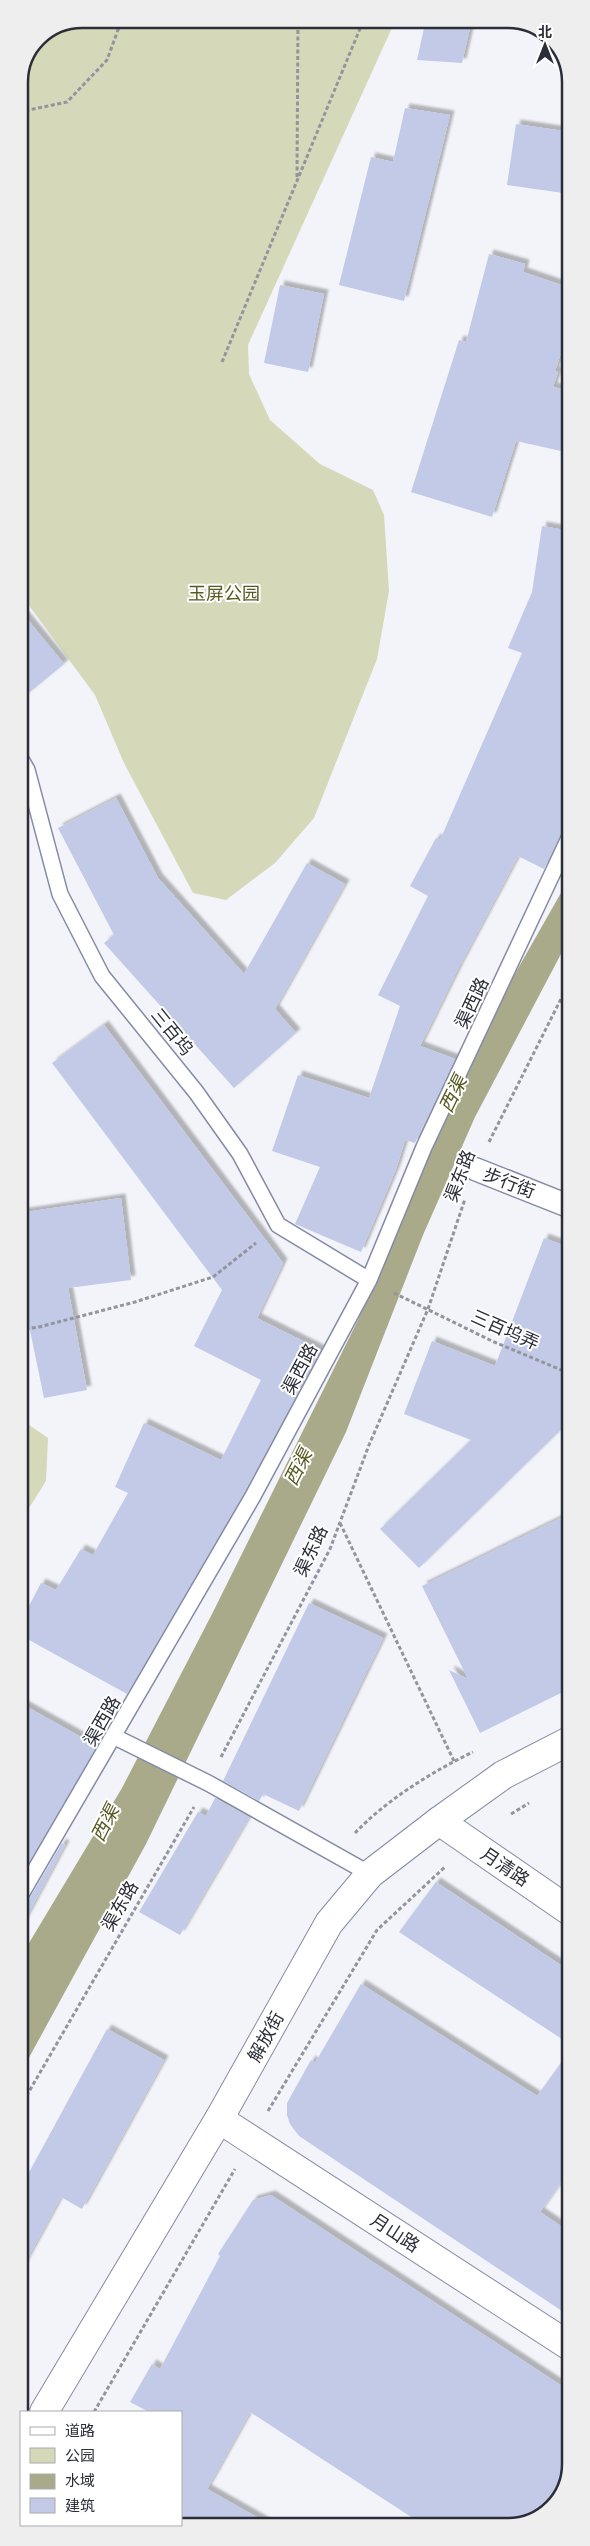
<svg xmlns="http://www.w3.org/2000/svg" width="590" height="2546" font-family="'DM Sans','Noto Sans SC',sans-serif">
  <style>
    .green { fill: #d6d8ba }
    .water { fill: #a8aa89 }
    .building { fill: #c2cae7; filter: url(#shadow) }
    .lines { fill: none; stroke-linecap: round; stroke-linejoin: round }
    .service-casing { stroke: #848ba6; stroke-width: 18 }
    .pedestrian-casing { stroke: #848ba6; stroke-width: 25 }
    .minor-casing { stroke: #848ba6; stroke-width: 30 }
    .tertiary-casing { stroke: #848ba6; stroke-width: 30 }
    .path { stroke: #93959d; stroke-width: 3; stroke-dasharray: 4 2.5; stroke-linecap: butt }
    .service { stroke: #fff; stroke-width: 15 }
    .pedestrian { stroke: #fff; stroke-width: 22 }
    .minor { stroke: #fff; stroke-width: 28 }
    .tertiary { stroke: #fff; stroke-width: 28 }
    .labels { text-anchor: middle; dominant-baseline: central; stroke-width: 4; stroke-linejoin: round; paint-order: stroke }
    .park-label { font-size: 18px; fill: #585923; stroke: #fff }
    .street-label { font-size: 18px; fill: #2b2e39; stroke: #fff }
    .water-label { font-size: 19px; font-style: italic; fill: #565821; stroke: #fff }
    .rim { fill: none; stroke: #2b2e39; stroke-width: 2.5 }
  </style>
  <defs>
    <filter id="shadow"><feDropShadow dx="4.5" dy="-4.5" stdDeviation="1" flood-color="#0004"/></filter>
  </defs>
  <rect width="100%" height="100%" fill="#f3f4fa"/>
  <path class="green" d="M 81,19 L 396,19 L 248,345 L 249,374 L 270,420 L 320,464 L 373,490 L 384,515 L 389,591 L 377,659 L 314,818 L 275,863 L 226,900 L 193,893 L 124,763 L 95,695 L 19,592 L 19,81 L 37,37 Z
    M 19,1418 L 48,1438 L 46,1481 L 19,1524 Z"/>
  <path class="water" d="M 570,877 L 571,935 L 475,1117 L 423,1235 L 346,1432 L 146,1844 L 20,2074 L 20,1958 L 122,1788 L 212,1614 L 358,1320 L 424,1158 L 508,986 Z"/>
  <path class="building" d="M 426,19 L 472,19 L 462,63 L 417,60 Z
    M 405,108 L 450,115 L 404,301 L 339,285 L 371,157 L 393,162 Z
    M 516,124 L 570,132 L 570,194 L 507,185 Z
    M 489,254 L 525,264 L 523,272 L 570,288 L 570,326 L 555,371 L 558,372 L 553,387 L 570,391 L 570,453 L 516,441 L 492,517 L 411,492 L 459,340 L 466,342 Z
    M 280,285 L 324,294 L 308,372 L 264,363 Z
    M 542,526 L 570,531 L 570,825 L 562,832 L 544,869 L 518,856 L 459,967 L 420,1046 L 455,1059 L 415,1143 L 405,1140 L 396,1169 L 361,1252 L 295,1224 L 320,1167 L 272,1151 L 298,1075 L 369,1098 L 400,1006 L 378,995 L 428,896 L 410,886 L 436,838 L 440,840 L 522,653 L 508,648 L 532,592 Z
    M 19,609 L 64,664 L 19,701 Z
    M 116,798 L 158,878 L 244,974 L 307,863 L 345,884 L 275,1009 L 296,1033 L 234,1088 L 104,943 L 114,935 L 58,828 Z
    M 104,1025 L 283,1263 L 257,1318 L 321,1350 L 245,1491 L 127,1694 L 20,1635 L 19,1625 L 41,1583 L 56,1590 L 81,1549 L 93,1555 L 128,1493 L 115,1487 L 144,1423 L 221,1460 L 261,1380 L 194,1346 L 222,1290 L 52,1063 Z
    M 121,1198 L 131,1280 L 68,1288 L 87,1390 L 44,1398 L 27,1316 L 19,1317 L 19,1213 Z
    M 544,1238 L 571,1248 L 571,1420 L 419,1568 L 380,1529 L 471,1440 L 404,1414 L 432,1341 L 495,1366 Z
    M 571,1513 L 571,1688 L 480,1733 L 449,1670 L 468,1679 L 422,1586 Z
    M 309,1603 L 383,1638 L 299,1811 L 263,1794 L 259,1801 L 223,1781 Z
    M 20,1703 L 97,1746 L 20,1878 Z
    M 215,1798 L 249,1817 L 180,1935 L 139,1912 L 198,1812 L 206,1816 Z
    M 62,1843 L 65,1845 L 20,1929 L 20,1905 L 28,1901 Z
    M 436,1882 L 571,1972 L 571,2045 L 399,1932 Z
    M 361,1984 L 537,2096 L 571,2049 L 571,2168 L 540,2212 L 571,2233 L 571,2317 L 299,2136 L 290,2124 L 287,2115 L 287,2103 L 311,2060 L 315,2063 Z
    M 107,2029 L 164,2060 L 82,2209 L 61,2197 L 20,2272 L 20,2178 L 26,2178 Z
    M 271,2195 L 571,2392 L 571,2465 L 556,2506 L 521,2526 L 425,2526 L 250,2412 L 207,2489 L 274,2527 L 181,2527 L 181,2412 L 149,2412 L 130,2402 L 152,2364 L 160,2369 L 220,2256 L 218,2254 L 253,2200 Z"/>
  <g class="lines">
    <g class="service-casing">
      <path id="service" d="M 19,756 L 27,770 L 60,894 L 102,976 L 196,1092 L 240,1154 L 278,1225 L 369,1280
        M 115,1737 L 208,1783 L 370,1874
        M 20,1896 L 253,1496 L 369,1280 L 424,1147 L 570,836"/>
    </g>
    <g class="pedestrian-casing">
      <path id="pedestrian" d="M 475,1169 L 571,1207"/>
    </g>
    <g class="minor-casing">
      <path id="minor" d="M 439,1821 L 571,1912
        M 219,2119 L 571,2347"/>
    </g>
    <g class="tertiary-casing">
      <path id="tertiary" d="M 44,2412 L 219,2119 L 329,1923 L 370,1874 L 439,1821 L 503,1775 L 571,1740
        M 20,2458 L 21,2455"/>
    </g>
    <path class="path" d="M 19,112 L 67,102 L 107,60 L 122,19
      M 297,177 L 298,19
      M 222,362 L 364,19
      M 489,1142 L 571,979
      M 394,1293 L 492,1341 L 571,1374
      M 19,1330 L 39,1327 L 135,1302 L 213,1277 L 256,1243
      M 340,1523 L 454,1761
      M 221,1757 L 330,1549 L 369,1445 L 428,1309 L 465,1199
      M 511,1814 L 529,1803
      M 355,1833 C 385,1801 433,1771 473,1752
      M 20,2107 L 194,1807
      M 268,2111 L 377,1930 L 446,1866
      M 94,2412 L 235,2169"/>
    <use href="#service" class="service"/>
    <use href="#pedestrian" class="pedestrian"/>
    <use href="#minor" class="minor"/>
    <use href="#tertiary" class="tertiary"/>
  </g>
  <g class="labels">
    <g class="park-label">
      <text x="224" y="594">玉屏公园</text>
    </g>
    <g class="street-label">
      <text transform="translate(472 1003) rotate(-65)">渠西路</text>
      <text transform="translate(172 1032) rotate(51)">三百坞</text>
      <text transform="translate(460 1176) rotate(-69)">渠东路</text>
      <text transform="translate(509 1183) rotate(21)">步行街</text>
      <text transform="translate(505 1330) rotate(24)">三百坞弄</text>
      <text transform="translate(300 1369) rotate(-62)">渠西路</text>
      <text transform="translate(311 1551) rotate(-65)">渠东路</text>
      <text transform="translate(102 1721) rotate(-60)">渠西路</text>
      <text transform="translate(505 1867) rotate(34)">月清路</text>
      <text transform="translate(120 1906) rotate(-60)">渠东路</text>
      <text transform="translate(266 2037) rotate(-61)">解放街</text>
      <text transform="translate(395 2233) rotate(33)">月山路</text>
    </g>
    <g class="water-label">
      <text transform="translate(453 1094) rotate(-64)">西渠</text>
      <text transform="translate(298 1467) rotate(-63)">西渠</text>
      <text transform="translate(105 1823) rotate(-63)">西渠</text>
    </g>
  </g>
  <path d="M0 0H590V2546H0ZM82 28H508A54 54 0 0 1 562 82V2464A54 54 0 0 1 508 2518H82A54 54 0 0 1 28 2464V82A54 54 0 0 1 82 28Z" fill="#eeeeef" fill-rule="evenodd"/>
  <path class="rim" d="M82 28H508A54 54 0 0 1 562 82V2464A54 54 0 0 1 508 2518H82A54 54 0 0 1 28 2464V82A54 54 0 0 1 82 28Z"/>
  <rect x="20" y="2411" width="162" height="115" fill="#ffffff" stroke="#aaabb0"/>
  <rect x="30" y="2427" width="25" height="8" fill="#ffffff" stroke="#aaabb0"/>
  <text x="65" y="2436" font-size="15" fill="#2b2e39">道路</text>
  <rect x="30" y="2448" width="25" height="15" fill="#d6d8ba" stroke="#aaabb0"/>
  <text x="65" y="2461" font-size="15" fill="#2b2e39">公园</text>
  <rect x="30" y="2474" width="25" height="15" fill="#a8aa89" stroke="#aaabb0"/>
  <text x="65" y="2486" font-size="15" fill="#2b2e39">水域</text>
  <rect x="30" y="2498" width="25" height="15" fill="#c2cae7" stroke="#aaabb0"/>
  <text x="65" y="2511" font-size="15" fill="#2b2e39">建筑</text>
  <g transform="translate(545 45)" stroke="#ffffff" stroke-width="4" paint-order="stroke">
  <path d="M0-4L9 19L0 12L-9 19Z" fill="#2b2e39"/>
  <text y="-8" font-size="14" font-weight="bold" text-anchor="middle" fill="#2b2e39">北</text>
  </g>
</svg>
